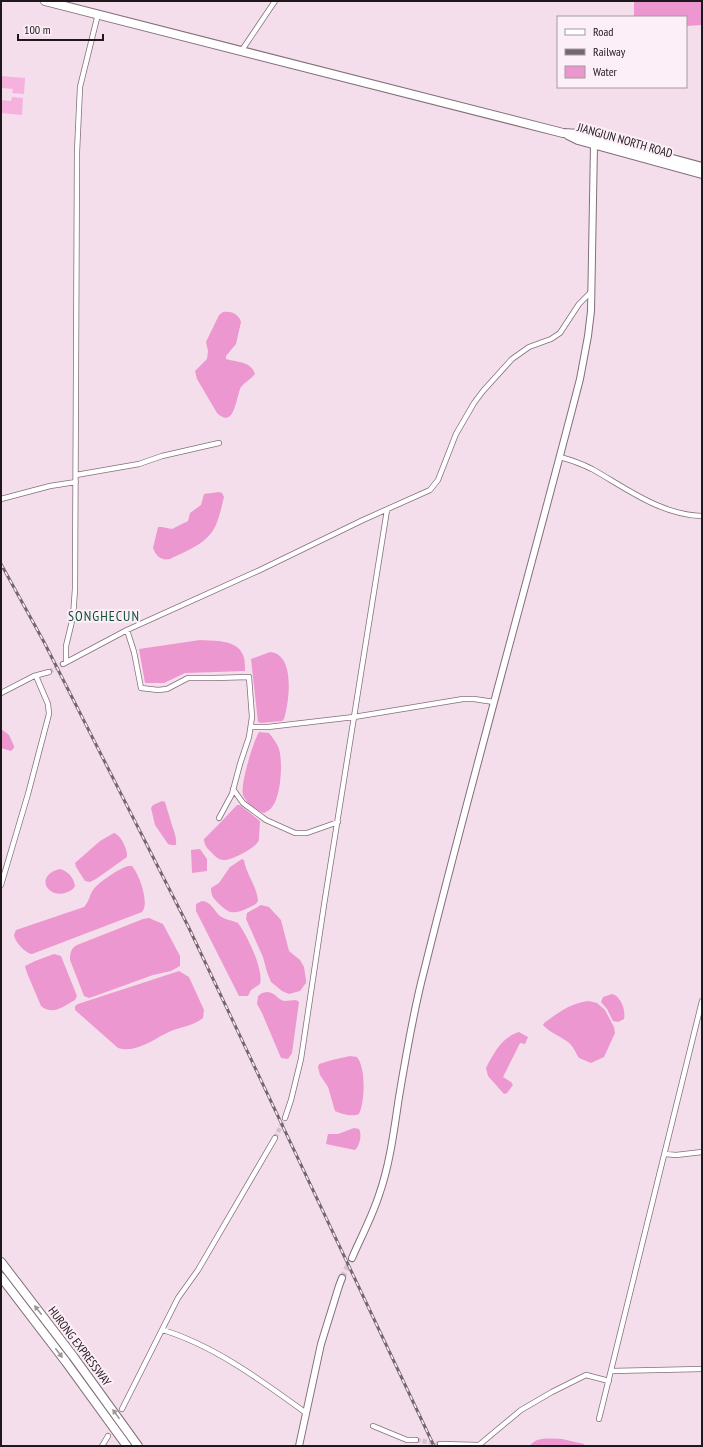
<svg xmlns="http://www.w3.org/2000/svg" width="703" height="1447" font-family="'PT Sans Narrow',sans-serif">
  <style>
    .green { fill: #f6b1de }
    .water { fill: #ec97cf }
    .lines { fill: none; stroke-linecap: round; stroke-linejoin: round }
    .street-tunnel { stroke: #d5c0cd; stroke-width: 4.5; stroke-dasharray: 4.5 2; stroke-linecap: butt }
    .secondary-tunnel { stroke: #d5c0cd; stroke-width: 6; stroke-dasharray: 6 3; stroke-linecap: butt }
    .street-casing { stroke: #836f7c; stroke-width: 6 }
    .secondary-casing { stroke: #836f7c; stroke-width: 8 }
    .highway-casing { stroke: #836f7c; stroke-width: 10 }
    .street { stroke: #fff; stroke-width: 4.5 }
    .secondary { stroke: #fff; stroke-width: 6 }
    .highway { stroke: #fff; stroke-width: 8 }
    .rail-casing { stroke: #74666f; stroke-width: 3 }
    .rail { stroke: #fdeff7; stroke-width: 1.5; stroke-dasharray: 4.5; stroke-linecap: butt }
    .oneway { fill: #9a9799 }
    .labels { text-anchor: middle; dominant-baseline: central; stroke-width: 4; stroke-linejoin: round; paint-order: stroke }
    .street-label { font-size: 12px; fill: #1f171c; stroke: #fdeff7 }
    .quarter-label { font-size: 14px; letter-spacing: 1px; fill: #0e5136; stroke: #fdeff7 }
  </style>
  <rect width="100%" height="100%" fill="#f5deec"/>
  <path class="green" d="M 1,76 L 25,78 L 24,94 L 12,93 L 13,89 L 2,88 L 1,92 Z
    M 12,97 L 23,98 L 22,115 L 1,113 L 1,100 L 11,101 Z"/>
  <path class="water" d="M 634,1 L 702,1 L 702,25 L 686,26 L 686,17 L 634,17 Z
    M 223,312 C 231,311 239,314 241,322 L 236,344 L 226,356 L 226,359 C 236,362 251,361 255,374 C 251,379 245,382 241,387 C 236,396 235,430 217,413 L 197,379 L 195,371 L 207,359 L 208,351 L 206,342 L 219,315 Z
    M 219,492 L 222,493 L 224,497 C 221,508 219,522 212,532 C 203,545 184,552 170,559 C 161,561 156,556 153,548 L 158,527 L 162,527 L 172,529 L 188,521 L 190,513 L 201,505 L 204,494 Z
    M 200,640 C 213,641 237,639 243,655 C 245,659 245,666 245,671 L 185,673 L 164,683 L 145,683 L 139,649 Z
    M 270,652 C 296,654 289,703 284,719 L 282,721 L 261,723 L 258,722 L 251,659 Z
    M 1,729 L 9,735 L 14,746 L 14,748 L 11,751 L 1,748 Z
    M 259,732 L 269,733 C 273,738 277,743 279,749 C 283,762 281,797 272,807 C 270,810 267,811 264,813 C 256,811 246,803 243,795 C 240,785 253,742 259,732 Z
    M 162,801 L 165,802 C 167,809 169,815 171,822 C 173,830 177,836 176,845 L 171,845 L 168,844 L 155,825 L 151,808 L 153,805 Z
    M 237,805 L 240,805 L 260,821 C 260,823 259,839 259,840 C 256,848 232,860 224,860 C 218,860 215,856 211,852 C 207,848 204,845 204,839 L 222,821 Z
    M 114,833 C 121,835 128,850 127,857 L 96,879 L 90,882 L 85,881 L 76,867 L 75,863 L 100,841 Z
    M 200,849 L 207,859 L 207,871 L 192,873 L 191,850 Z
    M 242,859 L 244,860 C 246,874 257,886 258,901 C 256,905 252,906 248,908 C 233,915 229,914 217,902 C 213,898 211,895 211,888 L 219,883 L 230,867 Z
    M 128,866 L 132,866 C 139,874 150,903 142,912 L 32,954 C 25,953 15,942 14,935 L 16,930 L 84,907 C 89,902 89,896 93,890 C 99,882 118,869 128,866 Z
    M 60,869 C 68,871 74,878 75,886 C 73,890 70,891 65,893 C 46,898 35,875 60,869 Z
    M 202,901 C 211,901 214,911 220,916 C 225,920 232,920 238,923 C 247,935 264,970 260,984 L 251,990 L 248,996 L 239,996 L 196,911 L 196,904 Z
    M 261,905 L 269,907 L 281,920 L 289,951 L 300,960 L 304,967 L 306,980 L 306,983 L 300,991 L 289,994 L 282,991 L 271,982 L 267,972 L 263,957 L 246,919 L 247,913 Z
    M 149,918 L 163,924 L 180,956 L 180,966 L 171,971 L 153,975 L 95,996 L 89,998 L 84,996 L 70,960 C 70,953 71,948 77,945 L 143,919 Z
    M 54,954 L 61,956 L 77,996 L 75,1000 C 64,1006 53,1016 41,1006 L 27,973 L 25,966 L 35,961 Z
    M 179,971 L 189,977 L 204,1010 L 203,1018 C 194,1025 182,1027 171,1031 C 155,1038 136,1054 118,1048 L 75,1010 L 75,1006 L 78,1004 Z
    M 267,992 C 276,992 278,1001 285,1001 C 289,1001 293,1000 296,1000 L 299,1002 L 292,1053 L 288,1059 L 281,1058 L 262,1013 L 257,1004 L 258,996 L 262,993 Z
    M 612,994 C 621,996 626,1011 624,1019 L 618,1022 L 613,1021 L 607,1009 L 601,1002 L 603,997 Z
    M 589,1001 L 597,1003 L 605,1010 L 614,1027 L 615,1033 L 604,1057 L 591,1063 L 579,1058 C 575,1052 574,1047 568,1042 C 560,1036 550,1033 543,1025 L 544,1023 C 558,1013 570,1003 589,1001 Z
    M 519,1032 L 528,1037 L 525,1044 L 520,1043 L 503,1077 L 511,1082 L 513,1085 L 507,1093 L 504,1094 L 488,1076 L 486,1068 C 494,1053 502,1037 519,1032 Z
    M 350,1056 L 357,1057 C 366,1068 365,1102 359,1114 C 353,1117 341,1114 335,1111 L 328,1087 L 320,1075 L 318,1067 L 319,1064 L 332,1060 Z
    M 354,1128 L 359,1129 C 362,1135 360,1145 355,1150 L 326,1144 L 328,1134 L 338,1134 Z
    M 562,1439 L 584,1444 L 585,1446 L 530,1446 C 536,1436 552,1439 562,1439 Z"/>
  <g class="lines">
    <path class="street-tunnel" d="M 49,672 L 63,664
      M 275,1138 L 285,1118
      M 416,1440 L 440,1444"/>
    <path class="secondary-tunnel" d="M 342,1278 L 352,1258"/>
    <g class="street-casing">
      <path id="street" d="M 242,50 L 275,1
        M 560,457 C 571,460 582,464 592,469 C 626,488 661,515 702,516
        M 76,475 L 139,464 L 162,456 L 219,443
        M 1,499 L 50,486 L 76,482
        M 127,630 L 134,652 L 141,688 L 158,690 L 167,689 L 188,678 L 214,678 L 249,677 L 252,717 L 249,737 L 240,764 L 232,794 L 219,818
        M 66,662 L 66,646 L 73,617 L 75,589 L 77,152 L 80,87 L 98,14
        M 63,664 L 127,630 L 260,570 L 363,520 L 430,490 L 438,480 L 456,434 L 474,403 L 483,391 L 512,359 L 529,347 L 551,339 L 560,333 L 579,304 L 591,292
        M 1,693 L 34,676 L 49,672
        M 251,727 L 268,727 L 354,717 L 463,699 L 474,699 L 494,702
        M 233,789 L 243,803 L 266,820 L 295,833 L 307,833 L 338,822
        M 1,885 L 28,794 L 49,714 L 48,704 L 36,676
        M 285,1118 L 291,1100 L 301,1059 L 324,905 L 387,510
        M 665,1154 L 676,1155 L 702,1152
        M 163,1330 C 215,1346 262,1381 306,1413
        M 611,1371 L 702,1369
        M 122,1409 L 178,1298 L 198,1270 L 275,1138
        M 599,1419 L 702,1001
        M 373,1426 L 407,1440 L 416,1440
        M 440,1444 L 479,1445 L 521,1410 L 552,1392 L 586,1375 L 609,1381
        M 102,1446 L 108,1436"/>
    </g>
    <g class="secondary-casing">
      <path id="secondary" d="M 352,1258 C 361,1237 372,1217 379,1195 C 390,1164 394,1130 399,1097 C 406,1055 413,1013 424,971 C 473,773 529,577 580,379 L 588,336 L 591,311 L 594,145
        M 299,1446 L 321,1344 L 339,1286 L 342,1278"/>
    </g>
    <g class="highway-casing">
      <path id="highway" d="M 45,1 L 563,133 L 580,134 L 702,167
        M 568,135 L 578,140 L 702,174
        M 1,1262 L 73,1356 L 138,1446
        M 1,1277 L 66,1362 L 127,1446"/>
    </g>
    <use href="#street" class="street"/>
    <use href="#secondary" class="secondary"/>
    <use href="#highway" class="highway"/>
    <g class="rail-casing">
      <path id="rail" d="M 1,564 L 44,642 L 188,926 L 434,1446"/>
    </g>
    <use href="#rail" class="rail"/>
  </g>
  <defs><path id="oneway-solid" d="M-6-.8H1V-3.2L6.5 0L1 3.2V.8H-6Z"/></defs>
  <g class="oneway">
    <use href="#oneway-solid" transform="translate(38 1310) rotate(-128)"/>
    <use href="#oneway-solid" transform="translate(59 1353) rotate(53)"/>
    <use href="#oneway-solid" transform="translate(116 1414) rotate(-126)"/>
  </g>
  <g class="labels">
    <g class="street-label">
      <text transform="translate(625 140) rotate(16)">JIANGJUN NORTH ROAD</text>
      <text transform="translate(80 1346) rotate(53)">HURONG EXPRESSWAY</text>
    </g>
    <g class="quarter-label">
      <text x="104" y="616">SONGHECUN</text>
    </g>
  </g>
  <rect width="703" height="1447" fill="none" stroke="#1f171c" stroke-width="4"/>
  <rect x="557" y="16" width="130" height="72" fill="#fdeff7" stroke="#a4999f"/>
  <rect x="565" y="29" width="20" height="6" fill="#ffffff" stroke="#a4999f"/>
  <text x="593" y="36" font-size="12" fill="#1f171c">Road</text>
  <rect x="565" y="49" width="20" height="6" fill="#74666f" stroke="#a4999f"/>
  <text x="593" y="56" font-size="12" fill="#1f171c">Railway</text>
  <rect x="565" y="66" width="20" height="12" fill="#ec97cf" stroke="#a4999f"/>
  <text x="593" y="76" font-size="12" fill="#1f171c">Water</text>
  <path d="M18 34v6h85v-6" fill="none" stroke="#1f171c" stroke-width="2"/>
  <text x="24" y="34" font-size="12" fill="#1f171c" stroke="#fdeff7" stroke-width="3" paint-order="stroke">100 m</text>
</svg>
